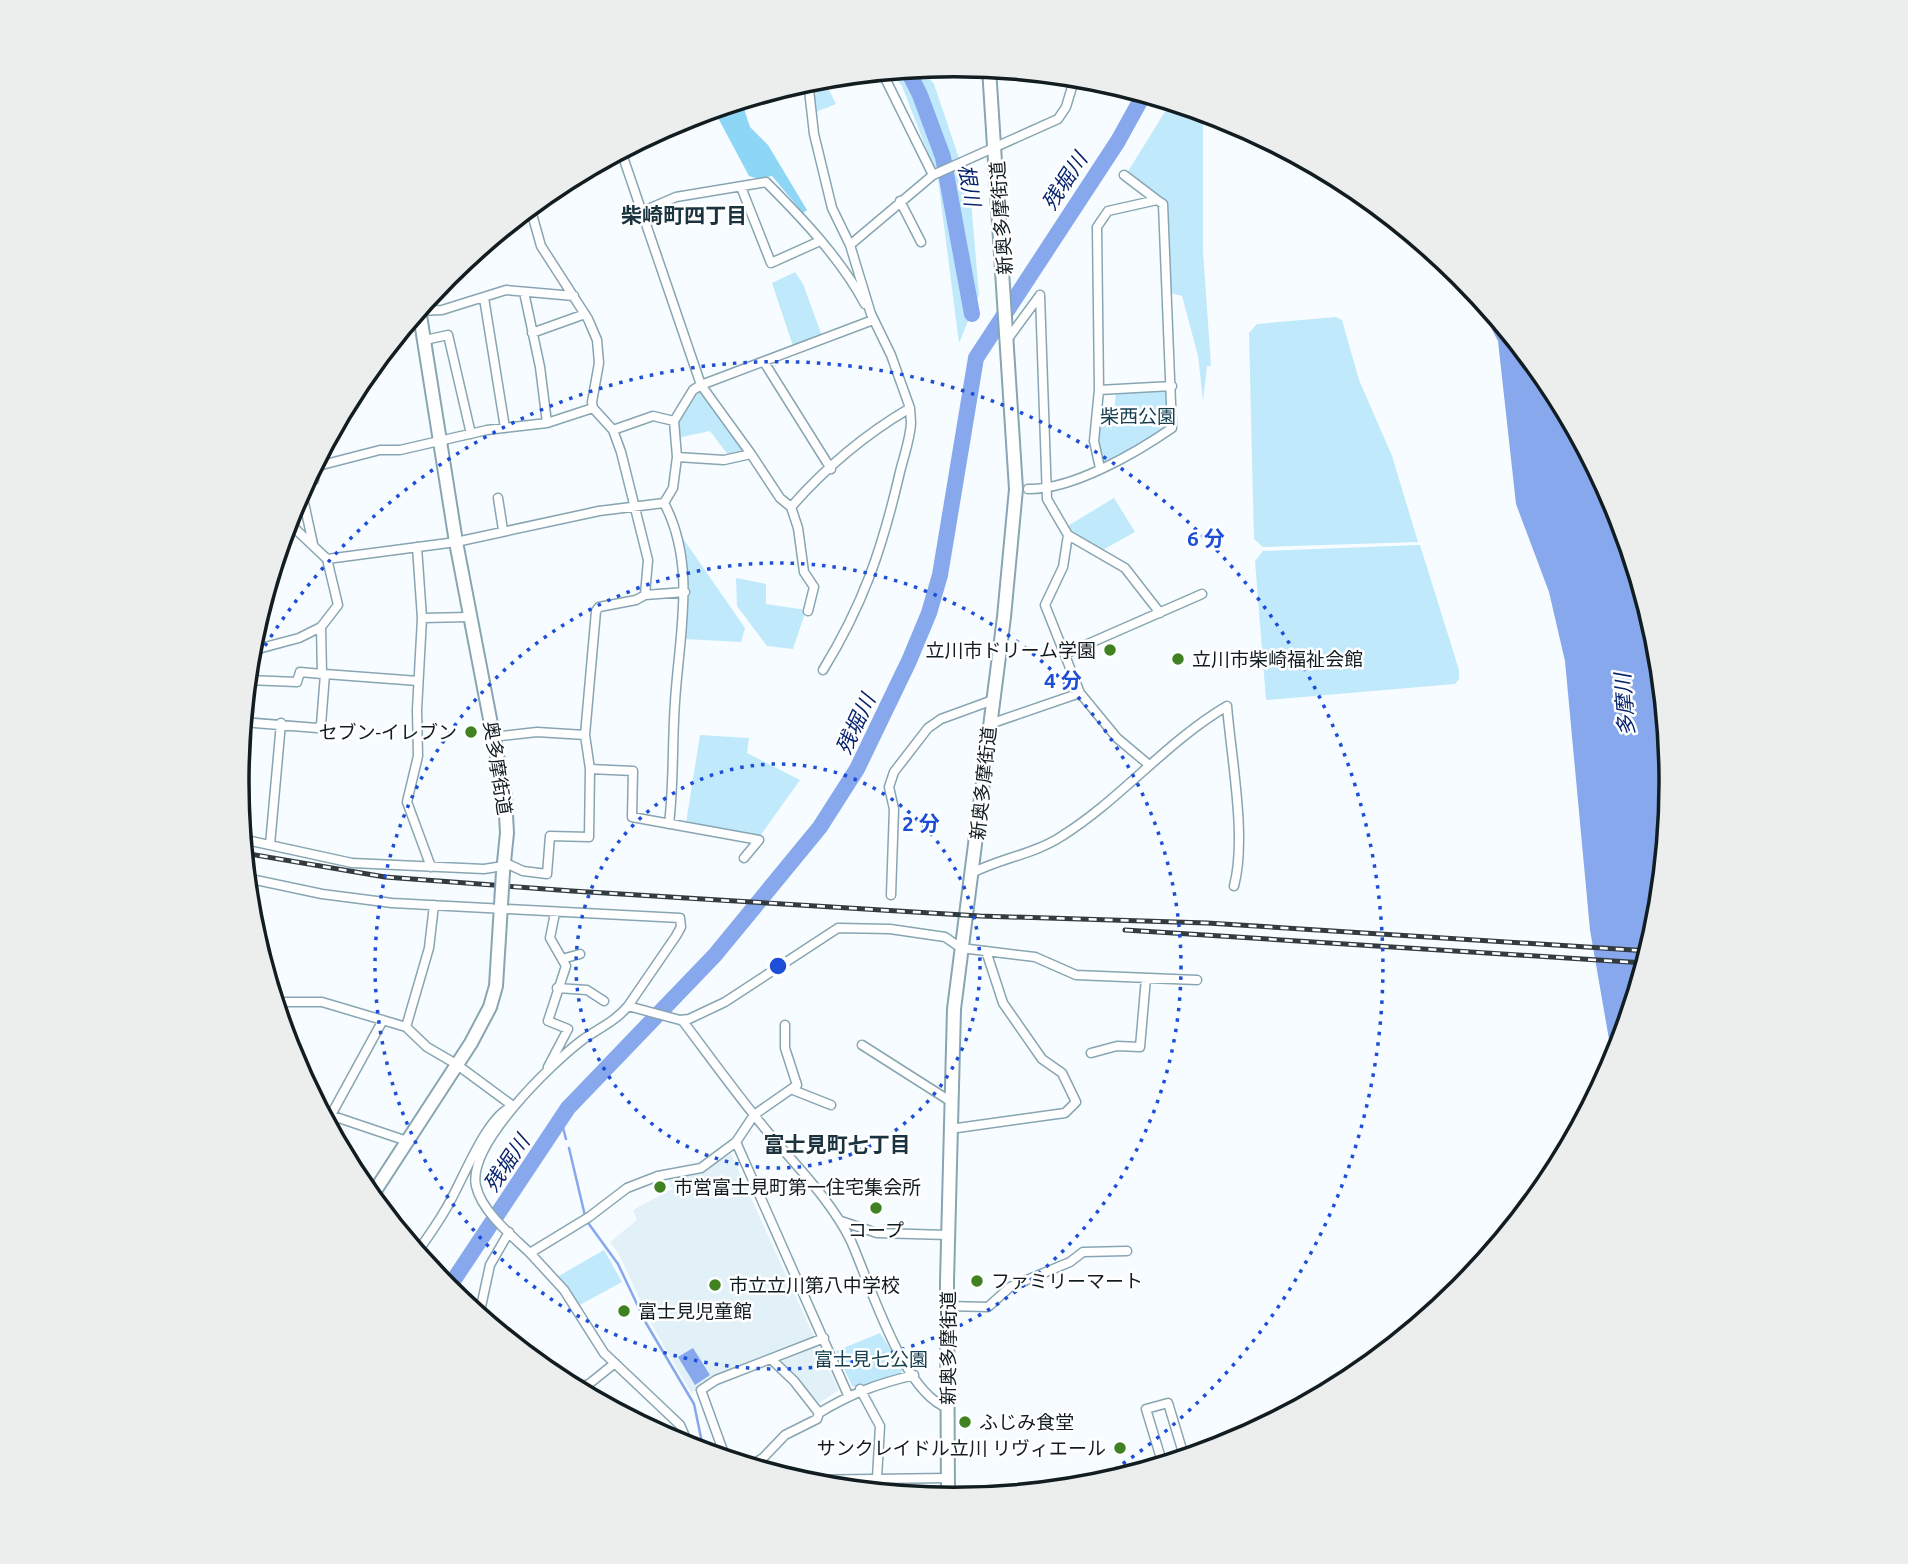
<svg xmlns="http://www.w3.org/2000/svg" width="1908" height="1564" font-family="Ubuntu,'Noto Sans JP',sans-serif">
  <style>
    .built { fill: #e2f1f8 }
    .green { fill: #c1e9fc }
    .forest { fill: #8ed6f6 }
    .water { fill: #87a8ec }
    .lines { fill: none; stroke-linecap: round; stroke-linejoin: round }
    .stream { stroke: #87a8ec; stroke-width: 2.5 }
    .river { stroke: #87a8ec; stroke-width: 16 }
    .minor-casing { stroke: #88a5b2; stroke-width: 11 }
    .primary-casing { stroke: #88a5b2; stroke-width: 16 }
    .minor { stroke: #fff; stroke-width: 8 }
    .primary { stroke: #fff; stroke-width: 12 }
    .rail-casing { stroke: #313b40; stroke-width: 5 }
    .rail { stroke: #fff; stroke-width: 2.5; stroke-dasharray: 8; stroke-linecap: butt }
    .primary-bridge-casing { stroke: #88a5b2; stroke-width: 16; stroke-linecap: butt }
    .primary-bridge { stroke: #fff; stroke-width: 12 }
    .ring { fill: none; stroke: #1d4ed8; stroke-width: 3.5; stroke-dasharray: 3.5 7 }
    .poi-dot { fill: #408122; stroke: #fff; stroke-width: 2.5 }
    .labels { text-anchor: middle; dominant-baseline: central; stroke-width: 5; stroke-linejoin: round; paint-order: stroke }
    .street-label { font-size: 19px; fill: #121d22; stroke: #fff }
    .park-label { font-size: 19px; fill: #164051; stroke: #fff }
    .poi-label { font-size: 19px; fill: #121d22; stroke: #fff; text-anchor: start }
    .water-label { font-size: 21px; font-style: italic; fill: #082470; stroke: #fff }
    .neighbourhood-label { font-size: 21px; font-weight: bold; fill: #1a333e; stroke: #fff }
    .rim { fill: none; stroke: #121d22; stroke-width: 3.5 }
    .centre { fill: #1d4ed8; stroke: #fff; stroke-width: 3.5 }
    .ring-label { font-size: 21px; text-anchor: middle; font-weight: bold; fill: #1d4ed8; stroke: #fff; stroke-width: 5; stroke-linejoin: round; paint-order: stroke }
  </style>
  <rect width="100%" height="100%" fill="#f6fcff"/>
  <path class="built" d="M 731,1154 L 815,1339 L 716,1378 L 691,1393 L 647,1316 L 620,1256 L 610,1242 L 637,1220 L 633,1210 L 672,1189 L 668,1179 L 702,1171 Z
    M 817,1344 L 839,1390 L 816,1405 L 777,1359 Z"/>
  <path class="green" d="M 921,68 L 934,84 L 962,167 L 968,165 L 979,295 L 959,343 L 938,179 L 902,86 L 890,71 Z
    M 823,78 L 836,104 L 816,112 L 812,79 Z
    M 1171,102 L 1203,112 L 1203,251 L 1211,366 L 1207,366 L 1203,401 L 1198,356 L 1182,296 L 1170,293 L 1165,203 L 1127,173 Z
    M 795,272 L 803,284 L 822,336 L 793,346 L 772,283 Z
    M 1336,317 L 1342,320 L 1359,380 L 1392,456 L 1418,542 L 1263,547 L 1254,539 L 1249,333 L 1257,324 Z
    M 703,389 L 747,450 L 729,456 L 710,431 L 677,438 C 675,420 685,395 703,389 Z
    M 1168,390 L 1168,427 L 1109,463 L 1102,460 L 1096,440 L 1100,412 L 1114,412 L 1116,393 Z
    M 1114,498 L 1135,532 L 1101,551 L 1066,527 Z
    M 682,537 L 745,628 L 741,642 L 684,639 L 689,591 Z
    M 1420,545 L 1459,670 L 1459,679 L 1455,684 L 1266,700 L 1255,561 L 1263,551 Z
    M 736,578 L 766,584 L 766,604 L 806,610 L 793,649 L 767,646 L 737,606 Z
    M 700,735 L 749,738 L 747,753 L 800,780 L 760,836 L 686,823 Z
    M 604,1250 L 622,1282 L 578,1306 L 557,1277 Z
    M 880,1333 L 903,1368 L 901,1373 L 856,1387 L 852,1386 L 836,1351 Z"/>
  <path class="forest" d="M 746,99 L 745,112 L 750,127 L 768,145 L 807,210 L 803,213 L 772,176 L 759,179 L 749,176 L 716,114 L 663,128 L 680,119 Z"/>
  <path class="water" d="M 1467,282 L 1551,384 L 1617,508 L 1658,642 L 1671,782 L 1657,922 L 1610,1069 L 1610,1045 L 1590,930 L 1565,661 L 1549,592 L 1516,504 L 1498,341 Z
    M 693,1348 L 710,1375 L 695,1385 L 678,1357 Z"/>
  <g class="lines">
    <path class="stream" d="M 561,1120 L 566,1139
      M 569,1148 L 586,1220 L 618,1264 L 646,1323 L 694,1404 L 704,1452"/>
    <path class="river" d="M 907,69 L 920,95 L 943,157 L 972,314
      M 447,1290 L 568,1108 L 715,955 L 820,827 L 857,769 L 909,661 L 929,613 L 940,575 L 976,358 L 1118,141 L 1144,94"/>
    <g class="minor-casing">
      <path id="minor" d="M 882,72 L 933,175
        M 808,81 L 814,134 L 832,208 L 850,245 L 871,314 L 891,355 L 910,408 L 911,423 C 910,441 903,458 899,476 C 882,549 863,605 823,670
        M 621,151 L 701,385 L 693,390 L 674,421 L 677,457 L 673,488 L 664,503
        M 741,187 L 771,263 L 820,241
        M 900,201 L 921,242
        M 641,212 L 676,197 L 766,182 C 802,218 841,259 865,304
        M 850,245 L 933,175 L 1058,119 L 1066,107 L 1075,77
        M 524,292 L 540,367 L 547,423
        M 1040,295 L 1047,499 L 1068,535 L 1125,568 L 1160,613
        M 484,298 L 505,428
        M 417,311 L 442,310 L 506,290 L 574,296
        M 532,333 L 585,314
        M 425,340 L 448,335 L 471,434
        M 1007,340 L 1040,295
        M 764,362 L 831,469
        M 1099,390 L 1172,386
        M 613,430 L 653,416 L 674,421
        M 751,454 L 701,385 L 873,320
        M 677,457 L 724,460 L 751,454 L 780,498 L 791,507 L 798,528 L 804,572 L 814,587 L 808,611
        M 318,466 L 380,450 L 400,450 L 487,430 L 547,423 L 593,408
        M 1100,468 L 1094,441 L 1099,390 L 1097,227 L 1108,211 L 1157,200 L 1124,175
        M 304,484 L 314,480 L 318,458
        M 301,489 L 313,544
        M 1028,489 C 1072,490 1136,453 1172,428 L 1163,204 L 1157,200
        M 498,498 L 503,530
        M 664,503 C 697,565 679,635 675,702 C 672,743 674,783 669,824
        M 791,507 C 826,467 864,435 910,408
        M 287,521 L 327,559 L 456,542 L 599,511 L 664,503
        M 1068,535 L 1063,567 L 1045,605 L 1080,693 L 1117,738 L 1148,764
        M 417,547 L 422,618 L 417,710 L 418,756 L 407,802 L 431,867
        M 645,595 L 685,592
        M 422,618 L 470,617
        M 250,651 L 299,638 L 321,627
        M 1065,654 L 1202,594
        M 325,674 L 418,681
        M 247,680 L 297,682 L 300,672 L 322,674
        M 243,722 L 317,728 L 321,725 L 325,674 L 322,674 L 321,627 L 338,605 L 327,559
        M 990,724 L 1080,693
        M 493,737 L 537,732 L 585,735
        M 590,769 L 633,771 L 632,817 L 759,840 L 744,858
        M 242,839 L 352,863 L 484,869 L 510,865 L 523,871 L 547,874 L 550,836 L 589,837 L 590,769 L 585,735 L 596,611 L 599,607 L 636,600 L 645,595 L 648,560 L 621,452 L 613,430 L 593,408 L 592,402 L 599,363 L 597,340 L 588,319 L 541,246 L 530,207
        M 270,845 L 281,723
        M 972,873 C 1001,858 1035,854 1062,836 C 1121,799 1166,742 1227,706 C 1231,757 1247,838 1234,886
        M 246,878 L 322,894 L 392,903 L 680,918 L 681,927 L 676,936 L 628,1006 L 680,1020 L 689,1019 L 725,1002 L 838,928 L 890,929 L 945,937 L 961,948 L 1035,957 L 1076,975 L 1197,980
        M 891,895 L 894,809 L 889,787 L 894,772 L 928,728 L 941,719 L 993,700
        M 562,959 L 580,954
        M 557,988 L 587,990 L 604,1001
        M 275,1002 L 322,1002 L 406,1027 L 427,1047 L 456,1064 L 513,1106
        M 628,1006 C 615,1022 597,1029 581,1041 C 551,1064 467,1145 476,1186 C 482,1212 512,1236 530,1253 L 589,1217 L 627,1188 L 658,1176 L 701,1168 L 736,1142 L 848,1395
        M 682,1020 C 710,1057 737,1095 767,1131 C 796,1166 831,1200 851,1241 C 870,1284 903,1393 948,1408
        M 406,1027 L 429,948 L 434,905
        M 862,1045 L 950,1101
        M 1091,1053 L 1117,1046 L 1140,1047 L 1146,978
        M 548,1067 L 568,1029 L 548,1021 L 566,966 L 550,938 L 555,913
        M 793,1090 L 831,1105
        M 321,1112 L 407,1141
        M 331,1115 L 383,1020
        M 950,1129 L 1065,1113 L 1076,1102 L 1062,1073 L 1042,1059 L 1003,1003 L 986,951
        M 736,1142 L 754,1115 L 797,1085 L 785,1048 L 785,1025
        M 841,1221 L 877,1233 L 948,1235
        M 417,1253 C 426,1239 436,1226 444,1212 C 461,1186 485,1116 513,1106
        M 530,1253 L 564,1290 L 604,1353 L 680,1425 L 690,1448
        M 947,1306 L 988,1307 L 1010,1287 L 1070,1262 L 1083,1252 L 1127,1251
        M 479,1316 L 490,1265 L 509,1232
        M 771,1359 L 794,1381 L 819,1413
        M 574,1388 L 589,1384 L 615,1363
        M 860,1389 L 880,1426 L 877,1478
        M 726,1459 L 701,1390 L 716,1380 L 824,1338
        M 1171,1462 L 1200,1451 L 1205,1452
        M 1163,1465 L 1146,1409 L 1168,1403 L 1184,1456
        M 750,1466 L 763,1458 L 785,1435 L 817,1419 L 819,1413 C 852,1393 877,1384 914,1375
        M 796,1480 L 948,1478"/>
    </g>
    <g class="primary-casing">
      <path id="primary" d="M 419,309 L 456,542 L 505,797 L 507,833 L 503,872
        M 371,1197 L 471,1043 L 490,1007 L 496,986 L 501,905
        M 948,1499 L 947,1281 L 954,1009 L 1004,617 L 1016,489 L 989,68"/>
    </g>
    <use href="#minor" class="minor"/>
    <use href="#primary" class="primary"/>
    <g class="rail-casing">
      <path id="rail" d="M 244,853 L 385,877 L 572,891 L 980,916 L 1207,923 L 1649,951
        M 1125,930 L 1645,963"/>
    </g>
    <use href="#rail" class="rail"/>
    <g class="primary-bridge-casing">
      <path id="primary-bridge" d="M 501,905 L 503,872"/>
    </g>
    <use href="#primary-bridge" class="primary-bridge"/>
  </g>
  <g class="ring">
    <circle cx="778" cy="966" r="202"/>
    <circle cx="778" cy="966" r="403"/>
    <path d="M249 673A605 605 0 1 1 1090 1485"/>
  </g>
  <g class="poi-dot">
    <circle cx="1110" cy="650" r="7"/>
    <circle cx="1178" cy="659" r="7"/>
    <circle cx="471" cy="732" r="7"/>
    <circle cx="660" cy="1187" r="7"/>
    <circle cx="876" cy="1208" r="7"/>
    <circle cx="977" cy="1281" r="7"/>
    <circle cx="715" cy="1285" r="7"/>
    <circle cx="624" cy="1311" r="7"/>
    <circle cx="965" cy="1422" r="7"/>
    <circle cx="1120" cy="1448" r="7"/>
  </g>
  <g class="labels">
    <g class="street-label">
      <text transform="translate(1001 218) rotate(-94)">新奥多摩街道</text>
      <text transform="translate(498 768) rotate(81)">奥多摩街道</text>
      <text transform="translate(983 783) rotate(-84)">新奥多摩街道</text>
      <text transform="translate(948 1348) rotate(-90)">新奥多摩街道</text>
    </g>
    <g class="park-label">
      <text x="1138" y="416">柴西公園</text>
      <text x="871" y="1359">富士見七公園</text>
    </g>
    <g class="poi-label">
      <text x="1096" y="650" text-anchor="end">立川市ドリーム学園</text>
      <text x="1192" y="659">立川市柴崎福祉会館</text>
      <text x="457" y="732" text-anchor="end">セブン-イレブン</text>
      <text x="674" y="1187">市営富士見町第一住宅集会所</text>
      <text x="876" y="1230" text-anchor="middle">コープ</text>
      <text x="991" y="1281">ファミリーマート</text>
      <text x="729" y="1285">市立立川第八中学校</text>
      <text x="638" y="1311">富士見児童館</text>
      <text x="979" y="1422">ふじみ食堂</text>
      <text x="1106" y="1448" text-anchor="end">サンクレイドル立川 リヴィエール</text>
    </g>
    <g class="water-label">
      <text transform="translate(1064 181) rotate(-57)">残堀川</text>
      <text transform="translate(970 185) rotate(80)">根川</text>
      <text transform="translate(1624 705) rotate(-94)">多摩川</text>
      <text transform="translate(855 724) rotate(-65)">残堀川</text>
      <text transform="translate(506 1163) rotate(-56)">残堀川</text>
    </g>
    <g class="neighbourhood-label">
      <text x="684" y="215">柴崎町四丁目</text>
      <text x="837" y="1144">富士見町七丁目</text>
    </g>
  </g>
  <path d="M0 0H1908V1564H0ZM249 782a705 705 0 1 1 1410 0a705 705 0 1 1-1410 0Z" fill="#eceded" fill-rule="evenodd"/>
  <path class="rim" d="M249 782a705 705 0 1 1 1410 0a705 705 0 1 1-1410 0Z"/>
  <circle cx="778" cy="966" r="10" class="centre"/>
  <g class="ring-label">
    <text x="1206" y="546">6 分</text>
    <text x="1063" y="688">4 分</text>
    <text x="921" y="831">2 分</text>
  </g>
</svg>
